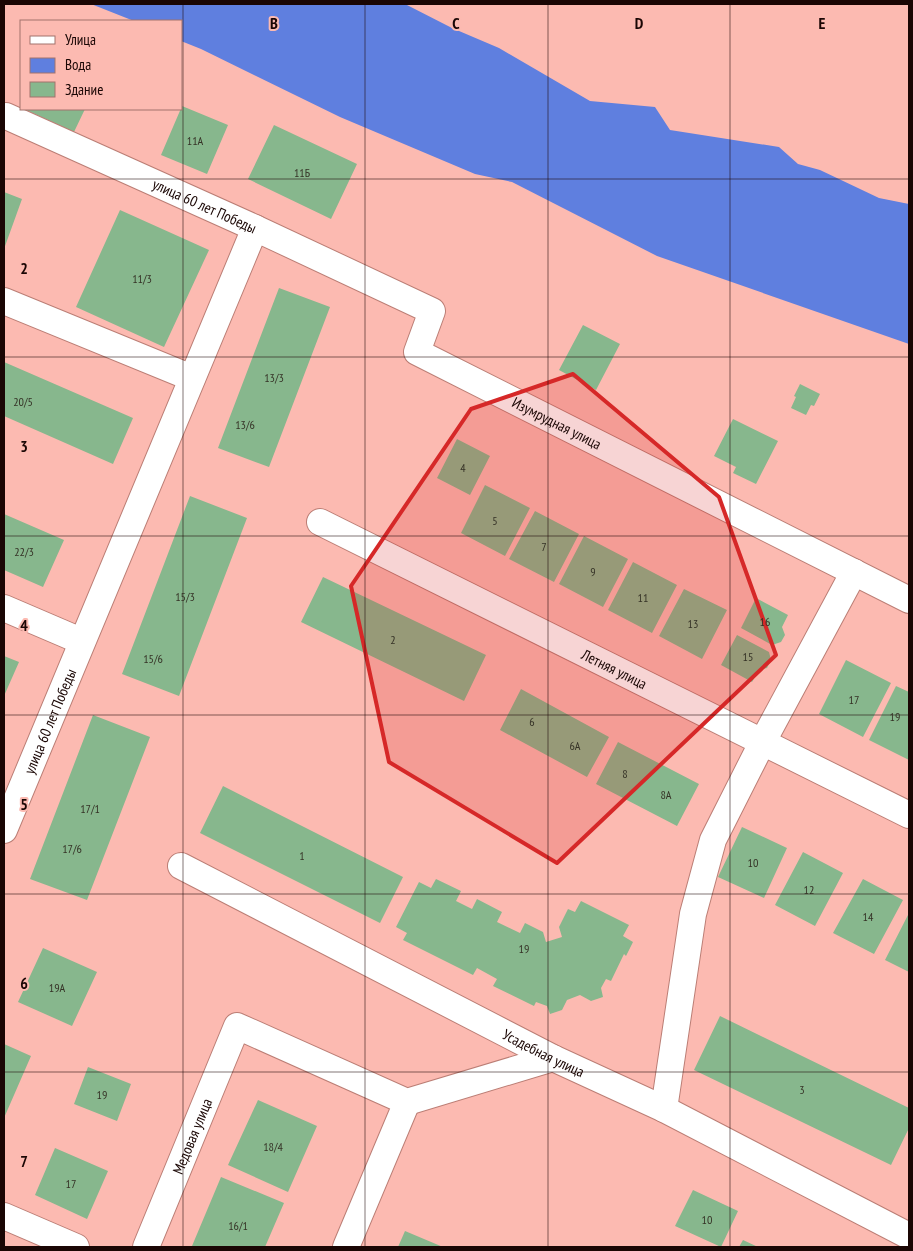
<svg xmlns="http://www.w3.org/2000/svg" width="913" height="1251" font-family="'PT Sans Narrow',sans-serif">
  <style>
    .water { fill: #5f7fdf }
    .building { fill: #87b78d }
    .lines { fill: none; stroke-linecap: round; stroke-linejoin: round }
    .minor-casing { stroke: #bb7e75; stroke-width: 28 }
    .minor { stroke: #fff; stroke-width: 26 }
    .marked { fill: #d62828; fill-opacity: 0.2; stroke: #d62828; stroke-width: 4; stroke-linejoin: round }
    .grid { fill: none; stroke: #1a0604; stroke-width: 1; stroke-opacity: 0.55 }
    .labels { text-anchor: middle; dominant-baseline: central; stroke-width: 4; stroke-linejoin: round; paint-order: stroke }
    .number-label { font-size: 12px; fill: #353226 }
    .street-label { font-size: 15px; fill: #1a0604; stroke: #fcbab1 }
    .grid-label { font-size: 16px; text-anchor: middle; font-weight: bold; fill: #1a0604; stroke: #fcbab1; stroke-width: 4; stroke-linejoin: round; paint-order: stroke }
  </style>
  <rect width="100%" height="100%" fill="#fcbab1"/>
  <path class="water" d="M 91,4 L 405,4 L 452,28 L 499,48 L 590,101 L 655,107 L 670,130 L 779,147 L 798,164 L 820,170 L 879,198 L 909,204 L 909,344 L 657,256 L 512,182 L 475,174 L 340,117 L 201,49 L 181,41 L 181,21 L 134,21 Z"/>
  <path class="building" d="M 182,106 L 228,125 L 207,174 L 161,155 Z
    M 24,109 L 85,109 L 74,132 Z
    M 274,125 L 357,164 L 331,219 L 248,179 Z
    M 4,192 L 22,199 L 4,249 Z
    M 120,210 L 209,250 L 164,347 L 76,307 Z
    M 279,288 L 330,307 L 269,467 L 218,448 Z
    M 583,325 L 620,344 L 596,390 L 559,370 Z
    M 4,362 L 133,418 L 113,464 L 4,416 Z
    M 800,384 L 820,394 L 814,406 L 811,405 L 806,415 L 791,408 L 796,397 L 794,396 Z
    M 733,419 L 778,441 L 756,484 L 733,473 L 736,467 L 714,456 Z
    M 457,439 L 490,456 L 470,495 L 437,478 Z
    M 485,485 L 530,508 L 505,556 L 461,533 Z
    M 190,496 L 247,518 L 179,696 L 122,674 Z
    M 535,511 L 579,534 L 554,582 L 509,559 Z
    M 4,514 L 64,540 L 43,587 L 4,570 Z
    M 584,536 L 628,559 L 603,607 L 559,584 Z
    M 633,562 L 677,585 L 652,633 L 608,610 Z
    M 323,577 L 486,655 L 464,701 L 301,622 Z
    M 684,589 L 727,610 L 702,659 L 659,636 Z
    M 756,598 L 788,615 L 782,627 L 785,635 L 781,642 L 772,645 L 741,628 Z
    M 737,635 L 769,652 L 771,660 L 767,668 L 759,670 L 752,682 L 721,665 Z
    M 4,656 L 19,662 L 4,696 Z
    M 846,660 L 891,683 L 863,737 L 819,714 Z
    M 896,686 L 909,692 L 909,760 L 869,740 Z
    M 521,689 L 609,737 L 587,777 L 500,730 Z
    M 93,715 L 150,737 L 87,900 L 30,879 Z
    M 618,742 L 699,784 L 677,826 L 596,784 Z
    M 223,786 L 403,877 L 380,923 L 200,833 Z
    M 742,827 L 787,848 L 764,898 L 718,877 Z
    M 803,852 L 843,873 L 815,926 L 775,905 Z
    M 436,879 L 461,891 L 456,901 L 472,909 L 477,899 L 502,912 L 497,922 L 520,933 L 525,923 L 543,932 L 546,942 L 562,937 L 559,927 L 568,909 L 575,912 L 581,901 L 629,925 L 623,936 L 633,942 L 626,956 L 624,954 L 611,981 L 606,979 L 601,988 L 603,997 L 591,1001 L 580,995 L 567,1000 L 562,1010 L 550,1014 L 547,1006 L 536,1002 L 534,1006 L 493,986 L 497,979 L 477,968 L 473,975 L 403,940 L 407,933 L 396,927 L 419,882 L 431,888 Z
    M 863,879 L 903,900 L 874,954 L 833,933 Z
    M 909,913 L 909,972 L 885,960 Z
    M 43,948 L 97,972 L 72,1026 L 18,1002 Z
    M 720,1016 L 909,1108 L 909,1128 L 891,1165 L 694,1070 Z
    M 4,1044 L 31,1056 L 4,1118 Z
    M 88,1067 L 131,1084 L 117,1121 L 74,1104 Z
    M 258,1100 L 317,1126 L 288,1192 L 228,1165 Z
    M 55,1148 L 108,1171 L 87,1219 L 35,1195 Z
    M 221,1177 L 284,1203 L 265,1247 L 192,1246 Z
    M 693,1190 L 738,1211 L 721,1247 L 675,1226 Z
    M 405,1231 L 443,1247 L 398,1247 Z
    M 743,1240 L 758,1247 L 739,1247 Z"/>
  <g class="lines">
    <g class="minor-casing">
      <g id="minor">
        <path id="s1" d="M 6,116 L 255,228 L 432,311 L 417,352 L 909,600"/>
        <path d="M 4,301 L 192,378"/>
        <path id="s2" d="M 320,522 L 909,815"/>
        <path d="M 4,608 L 81,641"/>
        <path id="s3" d="M 4,830 L 255,228"/>
        <path id="s4" d="M 181,866 L 553,1058 L 664,1109 L 909,1236"/>
        <path d="M 664,1109 L 693,914 L 713,840 L 762,743 L 854,572"/>
        <path d="M 4,1216 L 76,1247"/>
        <path id="s5" d="M 146,1247 L 237,1026 L 407,1102 L 553,1058"/>
        <path d="M 346,1247 L 407,1102"/>
      </g>
    </g>
    <use href="#minor" class="minor"/>
  </g>
  <path class="marked" d="M 573,374 L 719,497 L 776,655 L 557,863 L 389,762 L 351,586 L 471,409 Z"/>
  <path class="grid" d="M 183,4 L 183,1247M 365,4 L 365,1247M 548,4 L 548,1247M 730,4 L 730,1247M 4,179 L 909,179M 4,357 L 909,357M 4,536 L 909,536M 4,715 L 909,715M 4,894 L 909,894M 4,1072 L 909,1072"/>
  <g class="labels">
    <g class="number-label">
      <text x="195" y="140">11А</text>
      <text x="302" y="172">11Б</text>
      <text x="142" y="278">11/3</text>
      <text x="274" y="377">13/3</text>
      <text x="23" y="401">20/5</text>
      <text x="245" y="424">13/6</text>
      <text x="463" y="467">4</text>
      <text x="495" y="520">5</text>
      <text x="544" y="546">7</text>
      <text x="24" y="551">22/3</text>
      <text x="593" y="571">9</text>
      <text x="185" y="596">15/3</text>
      <text x="643" y="597">11</text>
      <text x="765" y="621">16</text>
      <text x="693" y="623">13</text>
      <text x="393" y="639">2</text>
      <text x="748" y="656">15</text>
      <text x="153" y="658">15/6</text>
      <text x="854" y="699">17</text>
      <text x="895" y="716">19</text>
      <text x="532" y="721">6</text>
      <text x="575" y="745">6А</text>
      <text x="625" y="773">8</text>
      <text x="666" y="794">8А</text>
      <text x="90" y="808">17/1</text>
      <text x="72" y="848">17/6</text>
      <text x="302" y="855">1</text>
      <text x="753" y="862">10</text>
      <text x="809" y="889">12</text>
      <text x="868" y="916">14</text>
      <text x="524" y="948">19</text>
      <text x="57" y="987">19А</text>
      <text x="802" y="1089">3</text>
      <text x="102" y="1094">19</text>
      <text x="273" y="1146">18/4</text>
      <text x="71" y="1183">17</text>
      <text x="707" y="1219">10</text>
      <text x="238" y="1225">16/1</text>
    </g>
    <g class="street-label">
      <text stroke="none"><textPath href="#s1" startOffset="218">улица 60 лет Победы</textPath></text>
      <text stroke="none"><textPath href="#s1" startOffset="669">Изумрудная улица</textPath></text>
      <text stroke="none"><textPath href="#s2" startOffset="329">Летняя улица</textPath></text>
      <text stroke="none"><textPath href="#s3" startOffset="118">улица 60 лет Победы</textPath></text>
      <text stroke="none"><textPath href="#s4" startOffset="408">Усадебная улица</textPath></text>
      <text stroke="none"><textPath href="#s5" startOffset="120">Медовая улица</textPath></text>
    </g>
  </g>
  <g class="grid-label">
    <text x="274" y="29">B</text>
    <text x="456" y="29">C</text>
    <text x="639" y="29">D</text>
    <text x="822" y="29">E</text>
    <text x="24" y="274">2</text>
    <text x="24" y="452">3</text>
    <text x="24" y="631">4</text>
    <text x="24" y="810">5</text>
    <text x="24" y="989">6</text>
    <text x="24" y="1167">7</text>
  </g>
  <rect width="913" height="1251" fill="none" stroke="#1a0604" stroke-width="10"/>
  <rect x="20" y="20" width="162" height="90" fill="#fcbab1" stroke="#a2726c"/>
  <rect x="30" y="36" width="25" height="8" fill="#ffffff" stroke="#a2726c"/>
  <text x="65" y="45" font-size="15" fill="#1a0604">Улица</text>
  <rect x="30" y="58" width="25" height="15" fill="#5f7fdf" stroke="#a2726c"/>
  <text x="65" y="70" font-size="15" fill="#1a0604">Вода</text>
  <rect x="30" y="82" width="25" height="15" fill="#87b78d" stroke="#a2726c"/>
  <text x="65" y="95" font-size="15" fill="#1a0604">Здание</text>
</svg>
